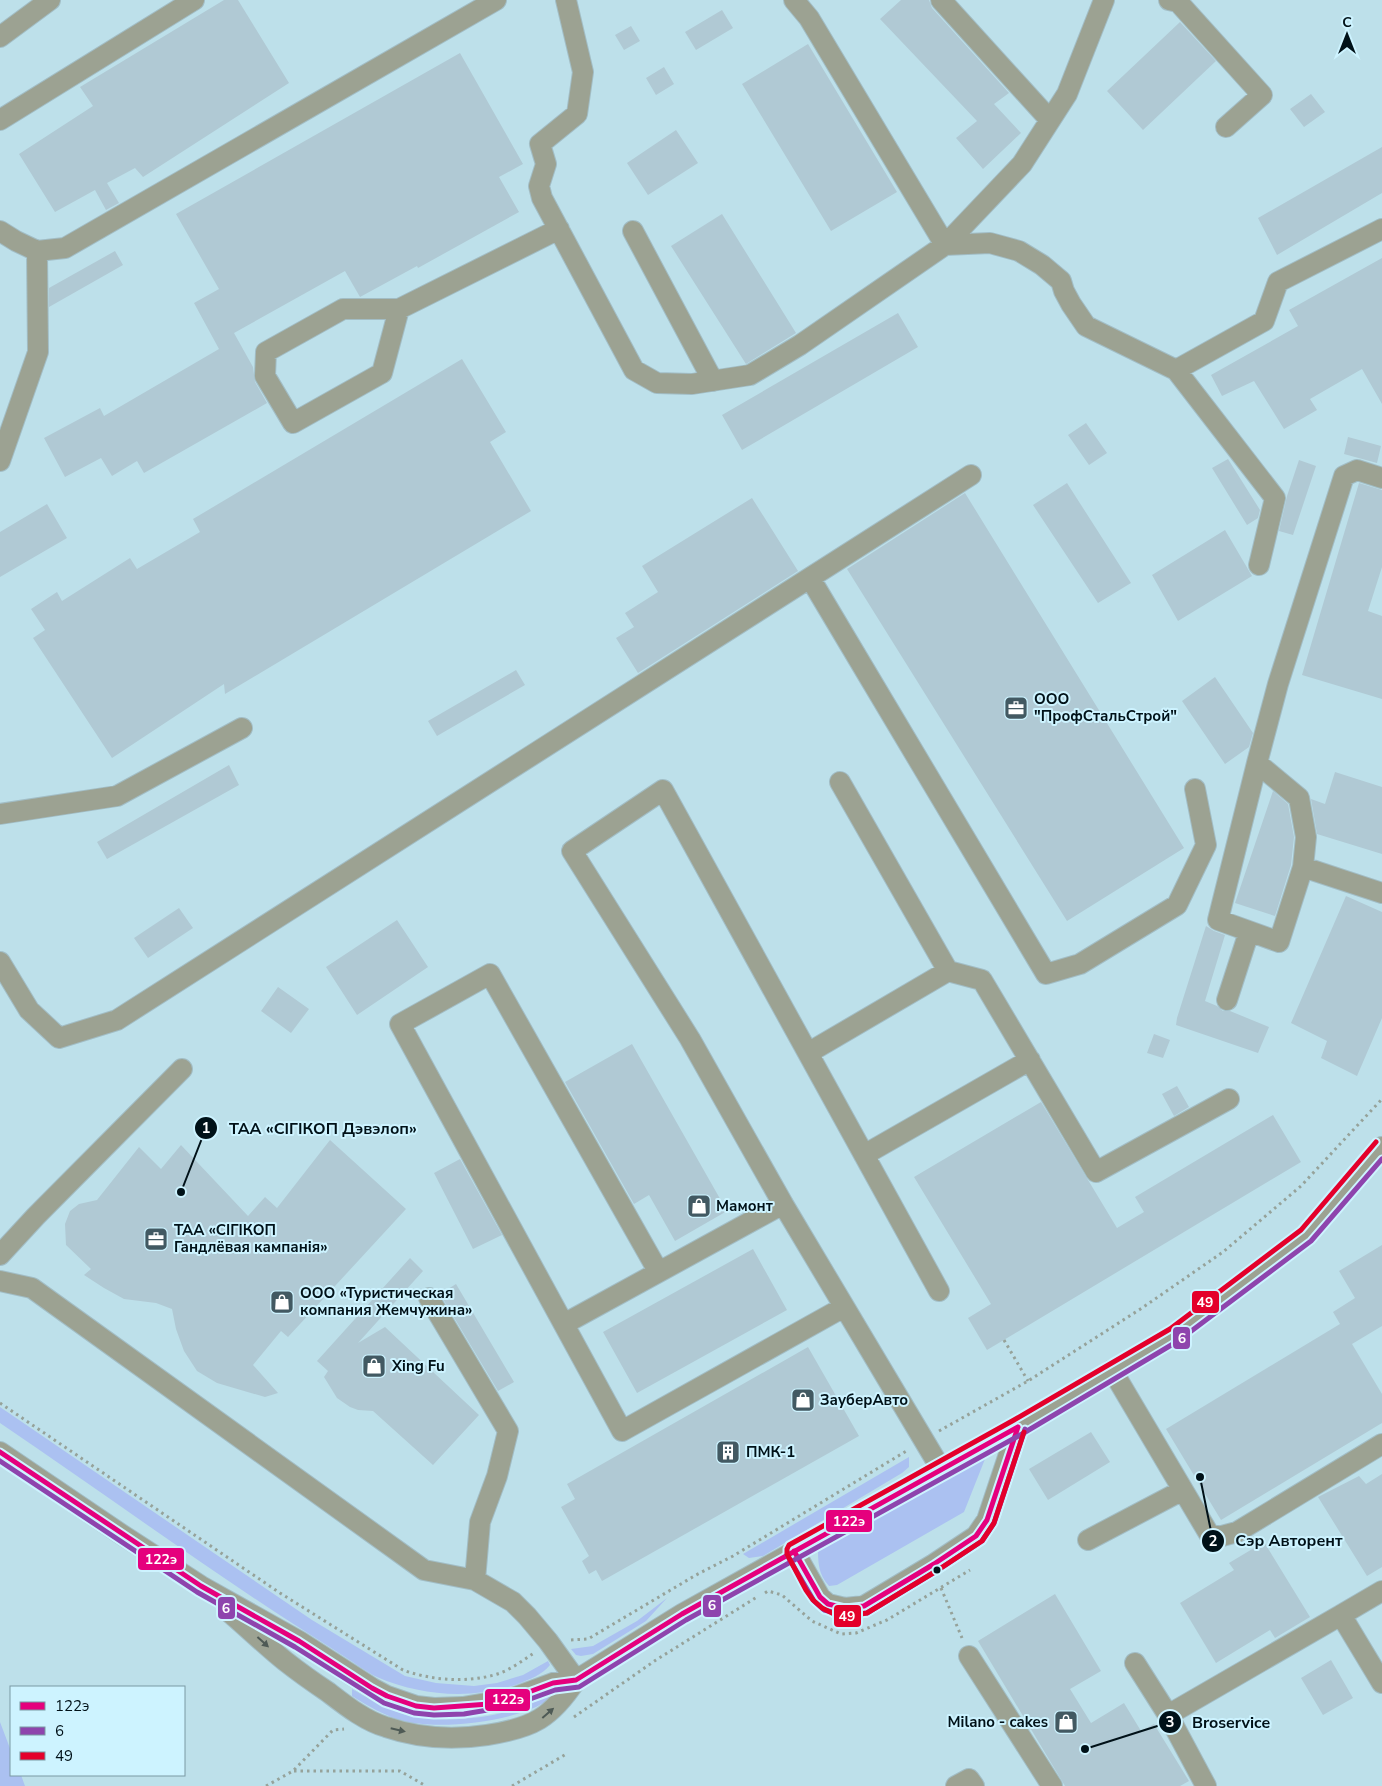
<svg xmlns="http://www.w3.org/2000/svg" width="1382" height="1786" font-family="'Nunito Sans',sans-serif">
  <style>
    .green { fill: #abc1f1 }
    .building { fill: #b0c9d4 }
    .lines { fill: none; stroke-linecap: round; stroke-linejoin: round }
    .minor-casing { stroke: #a2bdc5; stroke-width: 22 }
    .path { stroke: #96a29a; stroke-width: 3; stroke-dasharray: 2.5 4; stroke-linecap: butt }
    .minor { stroke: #9ca292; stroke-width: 20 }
    .bus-1-casing { stroke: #cdf3ff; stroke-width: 9 }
    .bus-2-casing { stroke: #cdf3ff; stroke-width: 9 }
    .bus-3-casing { stroke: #cdf3ff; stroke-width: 9 }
    .bus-1 { stroke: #e5007d; stroke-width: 5 }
    .bus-2 { stroke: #8e44ad; stroke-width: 5 }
    .bus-3 { stroke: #e4002b; stroke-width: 5 }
    .oneway { fill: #4e5a55 }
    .bus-dot { fill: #001118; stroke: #cdf3ff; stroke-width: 2 }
    .labels { text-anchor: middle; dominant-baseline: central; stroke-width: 4; stroke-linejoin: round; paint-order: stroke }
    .poi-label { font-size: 15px; font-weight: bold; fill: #001118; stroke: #cdf3ff; text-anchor: start }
    .leader { fill: none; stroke: #001118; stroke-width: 2 }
    .callout-dot { fill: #001118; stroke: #cdf3ff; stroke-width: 2 }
    .mark-label { font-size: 15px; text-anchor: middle; font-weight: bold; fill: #fff }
    .callout-label { font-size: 16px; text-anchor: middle; font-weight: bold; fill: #001118; stroke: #cdf3ff; stroke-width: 4; stroke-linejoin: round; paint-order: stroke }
    .line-badge { stroke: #cdf3ff; stroke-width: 2 }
    .badge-label { font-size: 14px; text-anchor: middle; font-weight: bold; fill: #fff }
  </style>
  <rect width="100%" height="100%" fill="#bde0ea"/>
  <path class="green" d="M 0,1407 L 312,1620 L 405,1676 L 436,1683 L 474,1686 L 497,1683 L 523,1675 L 548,1661 L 550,1665 C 542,1675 530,1679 518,1684 C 472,1700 421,1696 377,1677 C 366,1672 355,1663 345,1657 C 322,1642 298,1627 275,1612 C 182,1551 92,1485 0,1423 Z
    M 909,1457 L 909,1467 L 902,1473 L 763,1556 L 749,1558 L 743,1554 Z
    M 983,1457 L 985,1459 L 964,1512 L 837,1585 L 829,1586 C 818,1574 818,1562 818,1547 Z
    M 667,1598 L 646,1621 L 593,1654 L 581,1656 L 576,1655 L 571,1649 L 593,1646 L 637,1621 Z
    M 352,1689 C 367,1698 383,1707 400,1713 C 436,1725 494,1719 528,1705 C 538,1701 546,1694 555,1689 L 559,1693 C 552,1697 544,1703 536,1707 C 504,1722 438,1730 404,1721 C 385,1716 368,1706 352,1696 Z
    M 0,1722 L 11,1751 L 11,1775 L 21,1775 L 25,1786 L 0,1786 Z"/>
  <path class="building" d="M 224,0 L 238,0 L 289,83 L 143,177 L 135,168 L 107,183 L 119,203 L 106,210 L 95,190 L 55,212 L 19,154 L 93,106 L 80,87 Z
    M 901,0 L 929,0 L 932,8 L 1009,93 L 994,104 L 1021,133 L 983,169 L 956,138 L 977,121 L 880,19 Z
    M 722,10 L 733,28 L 696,50 L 685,32 Z
    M 1180,22 L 1216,61 L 1143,130 L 1107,91 Z
    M 631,26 L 640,41 L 624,50 L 615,35 Z
    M 808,44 L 897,192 L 831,231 L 742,84 Z
    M 460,53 L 523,164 L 499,177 L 519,212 L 418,268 L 417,266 L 360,297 L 345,271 L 234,333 L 253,367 L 255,382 L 267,403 L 144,473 L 137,461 L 112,476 L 101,458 L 65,477 L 44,438 L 100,408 L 104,416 L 219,349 L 194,303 L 219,289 L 176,214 Z
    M 664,67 L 674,84 L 656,95 L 646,78 Z
    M 1311,94 L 1325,112 L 1304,127 L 1290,109 Z
    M 676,130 L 698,163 L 648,195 L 627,163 Z
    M 1382,147 L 1382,193 L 1277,255 L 1258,218 Z
    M 722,214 L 796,333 L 746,364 L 671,246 Z
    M 115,251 L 123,265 L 49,307 L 49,288 Z
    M 1382,258 L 1382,404 L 1362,369 L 1310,399 L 1317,410 L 1284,429 L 1254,381 L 1222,396 L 1211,375 L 1298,326 L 1289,310 Z
    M 898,313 L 918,347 L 742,450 L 722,415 Z
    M 462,359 L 506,432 L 490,442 L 531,511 L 225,694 L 224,684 L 112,758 L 33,638 L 45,630 L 31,609 L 57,592 L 62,601 L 130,558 L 137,569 L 200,532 L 193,519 Z
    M 1086,423 L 1107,453 L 1089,465 L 1068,435 Z
    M 1348,437 L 1381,446 L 1377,463 L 1344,454 Z
    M 1228,459 L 1260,510 L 1258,518 L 1247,525 L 1212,468 Z
    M 1299,460 L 1316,466 L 1293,535 L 1279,531 L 1287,496 Z
    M 1067,483 L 1131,583 L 1098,603 L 1033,505 Z
    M 1359,483 L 1382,490 L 1382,567 L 1368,611 L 1382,616 L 1382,699 L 1302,675 Z
    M 965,493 L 1184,848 L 1067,921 L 847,569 Z
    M 752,498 L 798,571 L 638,673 L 616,638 L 634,627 L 625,613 L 658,592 L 642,566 Z
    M 47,504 L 67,538 L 0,577 L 0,532 Z
    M 1225,530 L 1252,576 L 1178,621 L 1152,575 Z
    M 516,670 L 525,685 L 437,736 L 428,721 Z
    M 1215,677 L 1253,733 L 1249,747 L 1225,764 L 1182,701 Z
    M 229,765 L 239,785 L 107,859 L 97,842 Z
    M 1335,772 L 1382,787 L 1382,854 L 1317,834 L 1311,799 L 1325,804 Z
    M 1273,791 L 1288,804 L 1294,837 L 1291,865 L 1275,916 L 1235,903 Z
    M 1346,896 L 1382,912 L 1382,1018 L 1357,1076 L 1321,1058 L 1327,1041 L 1291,1023 Z
    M 179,908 L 193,928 L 148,958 L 134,938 Z
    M 397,920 L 428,967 L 357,1015 L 326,967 Z
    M 1206,926 L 1214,931 L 1225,935 L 1205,1001 L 1217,1006 L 1223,1011 L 1230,1011 L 1269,1027 L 1258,1053 L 1176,1025 L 1177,1018 Z
    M 278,987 L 309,1009 L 291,1033 L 261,1011 Z
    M 1154,1034 L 1170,1040 L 1163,1058 L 1147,1053 Z
    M 632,1044 L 727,1211 L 675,1241 L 649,1195 L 634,1204 L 565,1082 Z
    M 1177,1086 L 1189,1107 L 1174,1116 L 1162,1094 Z
    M 1041,1102 L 1117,1228 L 1144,1212 L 1135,1197 L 1273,1115 L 1301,1162 L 987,1350 L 968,1318 L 991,1304 L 914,1177 Z
    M 330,1140 L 406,1209 L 288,1337 L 281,1331 L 253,1365 L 278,1393 L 265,1397 L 217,1383 L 197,1371 L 184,1351 L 176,1329 L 172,1309 L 156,1303 L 124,1299 L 104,1288 L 84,1275 L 91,1269 L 66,1245 L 65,1224 L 70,1211 L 79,1204 L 97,1200 L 139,1147 L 161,1169 L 181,1145 L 248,1216 L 265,1197 L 277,1208 Z
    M 460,1159 L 502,1235 L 473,1249 L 434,1173 Z
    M 1382,1245 L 1382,1326 L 1352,1344 L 1382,1394 L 1382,1423 L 1221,1520 L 1166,1429 L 1340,1324 L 1333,1312 L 1355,1298 L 1339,1271 Z
    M 753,1249 L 787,1310 L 637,1393 L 603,1332 Z
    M 410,1258 L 423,1271 L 358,1343 L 385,1327 L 479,1415 L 433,1465 L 373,1411 L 358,1410 L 350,1407 L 337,1398 L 324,1377 L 328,1371 L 317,1361 Z
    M 456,1284 L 514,1382 L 498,1391 L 440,1294 Z
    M 808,1347 L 859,1436 L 602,1581 L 596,1570 L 589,1574 L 582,1561 L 589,1556 L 561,1507 L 575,1499 L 567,1484 Z
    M 1091,1432 L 1110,1462 L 1048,1500 L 1029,1469 Z
    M 1382,1474 L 1382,1567 L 1367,1576 L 1318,1497 L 1359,1476 L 1366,1484 Z
    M 1264,1542 L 1310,1617 L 1275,1638 L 1270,1630 L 1216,1663 L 1180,1603 L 1234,1570 L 1229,1563 Z
    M 1055,1594 L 1101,1671 L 1070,1689 L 1091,1723 L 1124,1703 L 1141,1731 L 1154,1724 L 1189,1781 L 1180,1786 L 1065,1786 L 978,1641 Z
    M 1331,1660 L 1353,1698 L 1323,1715 L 1301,1678 Z"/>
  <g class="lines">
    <g class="minor-casing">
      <path id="minor" d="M 566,0 L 583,72 L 577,114 L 540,144 L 546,164 L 539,186 L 542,198 L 634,370 L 657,383 L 692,384 L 750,375 L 800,345 L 945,245 L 1022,164 L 1067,94 L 1104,0
        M 794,0 L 809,18 L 945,245
        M 941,0 L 1050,120
        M 1169,0 L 1178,2 L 1262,95 L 1226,127
        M 0,37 L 50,0
        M 0,120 L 194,0
        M 0,231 L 16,241 L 37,251 L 65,248 L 496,0
        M 633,231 L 713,381
        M 945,245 L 990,243 L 1019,251 L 1042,265 L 1061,281 L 1064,291 L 1071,304 L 1086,326 L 1176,370 L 1275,498 L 1259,565
        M 399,309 L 382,373 L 293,423 L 265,376 L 266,352 L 343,309 L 399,309 L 559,229
        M 1176,370 L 1264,321 L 1278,282 L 1382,229
        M 0,461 L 38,352 L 37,251
        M 810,578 L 1046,974 L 1080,964 L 1177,905 L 1206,845 L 1195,789
        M 1257,763 L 1299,798 L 1306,837 L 1303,867 L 1279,942 L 1218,920 L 1257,763 L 1278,684 L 1344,476 L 1357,470 L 1382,478
        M 840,782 L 948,971
        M 0,814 L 117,796 L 242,728
        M 1303,867 L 1382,893
        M 0,962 L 29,1010 L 59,1038 L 117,1020 L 971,475
        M 1227,1000 L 1249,932
        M 808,1053 L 948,971 L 982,980 L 1096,1172 L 1229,1099
        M 864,1155 L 1030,1060
        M 0,1255 L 36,1216 L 182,1069
        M 658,1271 L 490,974 L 400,1024 L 622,1431 L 844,1307
        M 0,1281 L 32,1288 L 424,1570 L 475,1580 L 513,1602 L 527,1616 L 548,1641 L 576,1680
        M 939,1291 L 663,790 L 572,851 L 690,1039 L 783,1204 L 941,1469
        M 429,1298 L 508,1431 L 497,1476 L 480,1522 L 475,1580
        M 564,1324 L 783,1204
        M 1112,1370 L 1209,1534 L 1218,1537 L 1237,1532 L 1382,1444
        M 0,1452 L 121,1534 L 201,1586 L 299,1641 L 372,1688 L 387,1696 L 416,1706 L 434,1708 L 463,1707 L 510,1699 L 553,1683 L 576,1680 L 682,1614 L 1018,1427 L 1174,1335 L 1306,1236 L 1382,1147
        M 1088,1540 L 1183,1490
        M 794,1551 L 820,1597 L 828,1604 L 845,1608 L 864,1606 L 934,1564 L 976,1536 L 987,1520 L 1018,1427
        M 1382,1591 L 1341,1615 L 1382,1683
        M 228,1611 C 247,1627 265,1645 285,1661 C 299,1672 313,1682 328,1692 C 345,1705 365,1721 386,1727 C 418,1738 454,1740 487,1735 C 533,1728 551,1718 576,1680
        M 969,1656 L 1052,1786
        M 1135,1663 L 1168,1715 L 1341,1615
        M 1168,1715 L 1206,1786
        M 956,1786 L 969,1779 L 974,1786"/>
    </g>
    <path class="path" d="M 1004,1340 L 1028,1381
      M 0,1403 L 280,1593 L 403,1670 C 430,1680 465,1683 494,1675 C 509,1671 522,1661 534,1653
      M 939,1431 L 1028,1381 L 1142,1308 L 1223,1252 L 1301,1186 L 1382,1099
      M 941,1588 L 962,1638
      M 765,1593 L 768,1591 L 782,1595 L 812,1621 L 841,1634 L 856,1633 L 887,1620 L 970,1570
      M 571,1640 L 588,1639 L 696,1575 L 733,1556 L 908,1450
      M 574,1717 L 656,1660 L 757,1597
      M 294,1771 L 400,1771 L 426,1786
      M 266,1786 L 293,1771 L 333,1730 L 344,1729
      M 512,1786 L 568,1753"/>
    <use href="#minor" class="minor"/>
    <g class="bus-1-casing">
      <path id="bus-1" d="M 0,1452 L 201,1586 L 299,1641 L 372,1688 L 387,1696 L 416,1706 L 434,1708 L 489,1704 L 510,1699 L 553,1683 L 576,1680 L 682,1614 L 1018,1427
        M 794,1551 L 820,1597 L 828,1604 L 845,1608 L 864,1606 L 934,1564 L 976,1536 L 987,1520 L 1018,1427"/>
    </g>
    <g class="bus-2-casing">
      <path id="bus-2" d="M 0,1461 L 197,1592 L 295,1647 L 384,1703 L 414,1713 L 434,1715 L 464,1714 L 511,1706 L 555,1690 L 579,1687 L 686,1620 L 1022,1434 L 1178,1341 L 1311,1241 L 1382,1159
        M 787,1555 L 814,1601 L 824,1610 L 845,1615 L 867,1613 L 938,1570 L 982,1541 L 994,1523 L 1025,1429"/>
    </g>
    <g class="bus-3-casing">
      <path id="bus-3" d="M 1024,1432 L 994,1523 L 982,1541 L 938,1570 L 867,1613 L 848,1616 L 834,1614 L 822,1608 L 813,1600 L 806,1590 L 787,1554 L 787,1549 L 789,1545 L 1014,1420 L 1170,1329 L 1301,1230 L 1376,1142"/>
    </g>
    <use href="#bus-1" class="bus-1"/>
    <use href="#bus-2" class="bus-2"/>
    <use href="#bus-3" class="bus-3"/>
  </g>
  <defs><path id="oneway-solid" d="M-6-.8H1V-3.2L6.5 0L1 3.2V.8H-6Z" transform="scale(1.25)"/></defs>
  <g class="oneway">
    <use href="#oneway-solid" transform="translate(263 1642) rotate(42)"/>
    <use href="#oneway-solid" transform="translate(548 1713) rotate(-41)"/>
    <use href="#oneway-solid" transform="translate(398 1730) rotate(13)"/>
  </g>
  <defs>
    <g id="office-square" transform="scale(1.25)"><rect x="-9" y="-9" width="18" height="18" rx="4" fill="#425962" stroke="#cdf3ff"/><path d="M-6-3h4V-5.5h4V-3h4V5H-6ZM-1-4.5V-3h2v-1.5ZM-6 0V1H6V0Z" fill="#fff"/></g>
    <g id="shop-square" transform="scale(1.25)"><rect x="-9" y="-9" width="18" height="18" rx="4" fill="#425962" stroke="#cdf3ff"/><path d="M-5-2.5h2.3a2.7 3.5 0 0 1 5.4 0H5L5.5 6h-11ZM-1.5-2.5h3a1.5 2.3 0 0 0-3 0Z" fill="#fff"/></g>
    <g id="building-square" transform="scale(1.25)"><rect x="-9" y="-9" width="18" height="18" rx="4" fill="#425962" stroke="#cdf3ff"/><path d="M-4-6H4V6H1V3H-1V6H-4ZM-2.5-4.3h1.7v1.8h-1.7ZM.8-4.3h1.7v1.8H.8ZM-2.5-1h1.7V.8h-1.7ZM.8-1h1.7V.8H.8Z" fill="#fff"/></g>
  </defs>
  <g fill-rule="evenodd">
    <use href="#office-square" x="1016" y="708"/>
    <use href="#shop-square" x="699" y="1206"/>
    <use href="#office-square" x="156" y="1239"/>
    <use href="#shop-square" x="282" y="1302"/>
    <use href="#shop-square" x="374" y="1366"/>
    <use href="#shop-square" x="803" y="1400"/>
    <use href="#building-square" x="728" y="1452"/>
    <use href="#shop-square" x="1066" y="1722"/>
  </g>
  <circle class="bus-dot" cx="937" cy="1570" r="4.5"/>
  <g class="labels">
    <g class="poi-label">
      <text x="1034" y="699">ООО<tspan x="1034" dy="17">"ПрофСтальСтрой"</tspan></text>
      <text x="716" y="1206">Мамонт</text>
      <text x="174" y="1230">ТАА «СІГІКОП<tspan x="174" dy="17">Гандлёвая кампанія»</tspan></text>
      <text x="300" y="1293">ООО «Туристическая<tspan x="300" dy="17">компания Жемчужина»</tspan></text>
      <text x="392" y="1366">Xing Fu</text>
      <text x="820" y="1400">ЗауберАвто</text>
      <text x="746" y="1452">ПМК-1</text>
      <text x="1048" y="1722" text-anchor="end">Milano - cakes</text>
    </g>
  </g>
  <path class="leader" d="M181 1192L206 1128M1200 1477L1213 1541M1085 1749L1170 1722"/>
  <g class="callout-dot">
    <circle cx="181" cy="1192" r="5"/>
    <circle cx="1200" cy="1477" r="5"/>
    <circle cx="1085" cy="1749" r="5"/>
    <circle cx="206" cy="1128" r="12"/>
    <circle cx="1213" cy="1541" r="12"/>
    <circle cx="1170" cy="1722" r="12"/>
  </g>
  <g class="mark-label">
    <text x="206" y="1133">1</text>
    <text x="1213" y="1546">2</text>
    <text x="1170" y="1727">3</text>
  </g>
  <g class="callout-label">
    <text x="323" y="1134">ТАА «СІГІКОП Дэвэлоп»</text>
    <text x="1289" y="1546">Сэр Авторент</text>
    <text x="1231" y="1728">Broservice</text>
  </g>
  <g class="line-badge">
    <rect x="1191" y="1290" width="29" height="24" rx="5" fill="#e4002b"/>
    <rect x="1172" y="1326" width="19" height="24" rx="5" fill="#8e44ad"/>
    <rect x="825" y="1509" width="48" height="24" rx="5" fill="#e5007d"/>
    <rect x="137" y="1547" width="48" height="24" rx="5" fill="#e5007d"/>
    <rect x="702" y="1594" width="20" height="24" rx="5" fill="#8e44ad"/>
    <rect x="217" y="1596" width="19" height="24" rx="5" fill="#8e44ad"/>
    <rect x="833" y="1604" width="29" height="24" rx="5" fill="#e4002b"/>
    <rect x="484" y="1688" width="47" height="24" rx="5" fill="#e5007d"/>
  </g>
  <g class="badge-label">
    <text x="1205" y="1307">49</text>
    <text x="1182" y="1343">6</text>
    <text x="849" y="1526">122э</text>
    <text x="161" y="1564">122э</text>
    <text x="712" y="1610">6</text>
    <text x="226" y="1613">6</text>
    <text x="847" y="1621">49</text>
    <text x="508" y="1704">122э</text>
  </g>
  <rect x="10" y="1686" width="175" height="90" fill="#cdf3ff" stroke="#7b99a3"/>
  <rect x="20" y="1702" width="25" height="8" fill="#e5007d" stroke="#7b99a3"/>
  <text x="55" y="1711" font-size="15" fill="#001118">122э</text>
  <rect x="20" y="1727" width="25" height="8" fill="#8e44ad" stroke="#7b99a3"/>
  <text x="55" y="1736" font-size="15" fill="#001118">6</text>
  <rect x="20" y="1752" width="25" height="8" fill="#e4002b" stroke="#7b99a3"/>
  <text x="55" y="1761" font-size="15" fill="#001118">49</text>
  <g transform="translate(1347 35)" stroke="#cdf3ff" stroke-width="4" paint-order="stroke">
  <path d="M0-4L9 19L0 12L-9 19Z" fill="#001118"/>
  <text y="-8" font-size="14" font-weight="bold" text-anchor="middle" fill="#001118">С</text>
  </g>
</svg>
